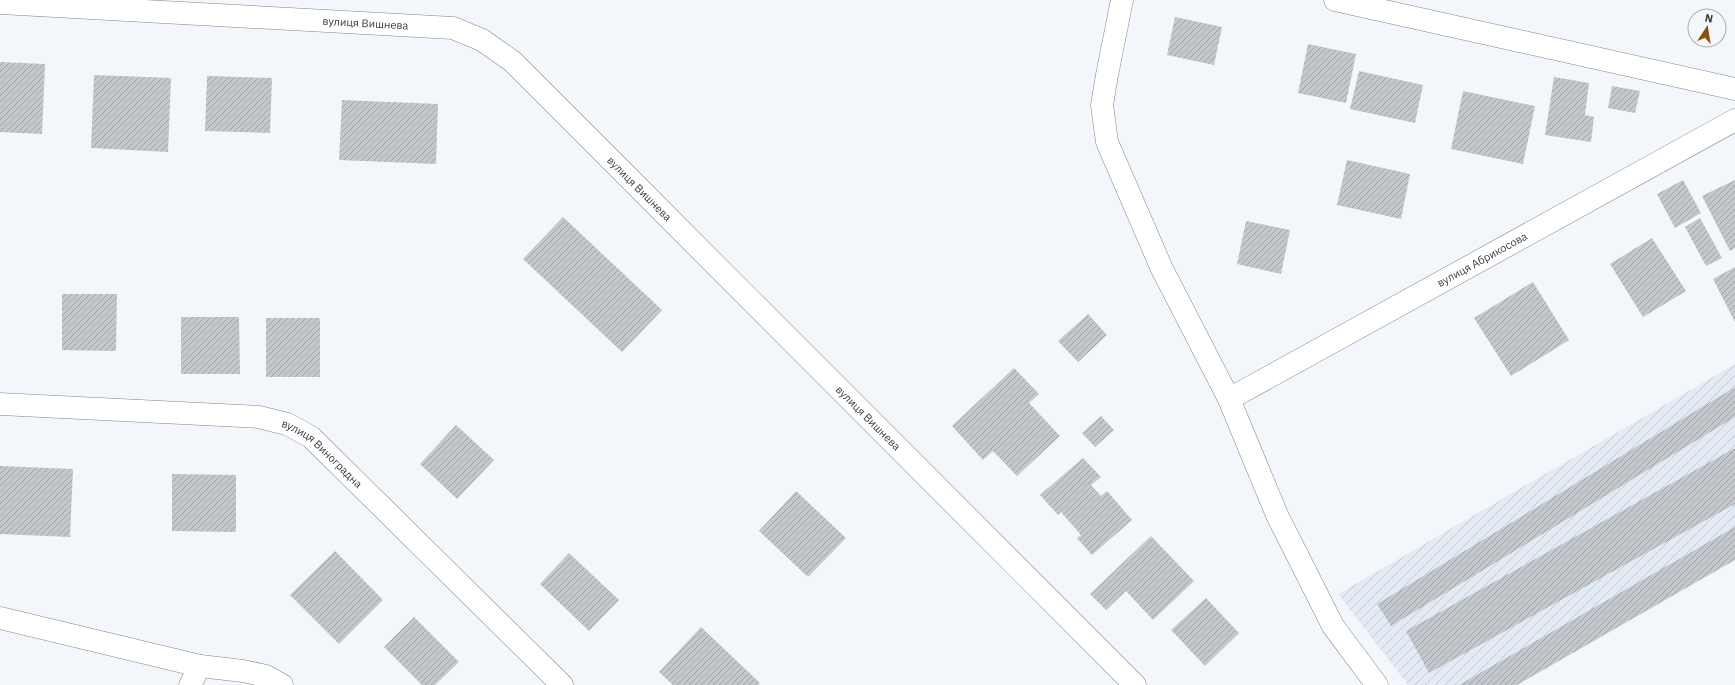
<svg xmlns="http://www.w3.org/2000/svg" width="1735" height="685" font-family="'IBM Plex Sans',sans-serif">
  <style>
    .industrial { fill: url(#industrial-furrows) }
    .building { fill: url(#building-hatch) }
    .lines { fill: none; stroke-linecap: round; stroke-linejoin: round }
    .street-casing { stroke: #818588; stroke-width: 23 }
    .street { stroke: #fff; stroke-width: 22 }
    .labels { text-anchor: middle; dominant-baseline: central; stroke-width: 3; stroke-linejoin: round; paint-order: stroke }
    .street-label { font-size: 11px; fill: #3a3c3d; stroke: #f3f7fb }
  </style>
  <defs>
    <pattern id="industrial-furrows" width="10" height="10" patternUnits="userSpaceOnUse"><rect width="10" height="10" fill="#e2ebf4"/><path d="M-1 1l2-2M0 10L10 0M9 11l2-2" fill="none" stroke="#c3cad2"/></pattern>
    <pattern id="building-hatch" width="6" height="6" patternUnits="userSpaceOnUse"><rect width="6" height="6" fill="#c4c8cc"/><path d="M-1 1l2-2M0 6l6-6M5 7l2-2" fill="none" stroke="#a0a4a7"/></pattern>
  </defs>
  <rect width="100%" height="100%" fill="#f3f7fb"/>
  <path class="industrial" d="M 1735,364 L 1735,550 L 1498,685 L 1408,685 L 1338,594 Z"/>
  <path class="building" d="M 1175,17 L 1222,27 L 1214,65 L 1167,55 Z
    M 1308,44 L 1356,54 L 1346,103 L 1298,93 Z
    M 0,62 L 45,64 L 42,134 L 0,132 Z
    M 1359,71 L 1423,85 L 1415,123 L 1350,109 Z
    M 94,75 L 171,78 L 168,152 L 91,148 Z
    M 207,76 L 272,78 L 270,133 L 205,131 Z
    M 1554,77 L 1589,83 L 1585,115 L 1594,117 L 1591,142 L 1545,135 Z
    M 1612,86 L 1640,91 L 1635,113 L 1608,108 Z
    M 1463,91 L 1535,106 L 1523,164 L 1451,149 Z
    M 342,100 L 438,104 L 436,164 L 339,160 Z
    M 1347,160 L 1410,174 L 1401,219 L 1337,205 Z
    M 1683,180 L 1701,213 L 1675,228 L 1657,194 Z
    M 1735,180 L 1735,248 L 1730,251 L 1702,196 Z
    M 563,217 L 662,310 L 622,352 L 523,259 Z
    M 1700,218 L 1722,258 L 1706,266 L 1685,227 Z
    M 1246,221 L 1290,230 L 1281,274 L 1237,264 Z
    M 1652,238 L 1686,291 L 1643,317 L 1610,264 Z
    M 1735,267 L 1735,322 L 1713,279 Z
    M 1533,282 L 1569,340 L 1511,376 L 1474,318 Z
    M 62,294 L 117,294 L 116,351 L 62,350 Z
    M 1088,314 L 1107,335 L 1078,362 L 1058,341 Z
    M 181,317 L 239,317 L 240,374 L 181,374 Z
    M 266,318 L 320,318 L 320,377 L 266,377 Z
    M 1014,368 L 1039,394 L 1029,403 L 1060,436 L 1017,476 L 993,451 L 983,460 L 952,426 Z
    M 1735,387 L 1735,417 L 1391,626 L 1377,604 Z
    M 1101,416 L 1114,430 L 1095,447 L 1082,433 Z
    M 456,425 L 494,460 L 457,499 L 420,464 Z
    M 1735,448 L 1735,504 L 1429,673 L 1406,631 Z
    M 1083,458 L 1101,477 L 1091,485 L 1101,496 L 1107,491 L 1132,520 L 1092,555 L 1077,538 L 1081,535 L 1061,512 L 1058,515 L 1040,495 Z
    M 0,466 L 73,469 L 70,537 L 0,534 Z
    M 172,474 L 236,475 L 236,532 L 172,531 Z
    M 796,491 L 846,538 L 808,577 L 759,531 Z
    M 1735,527 L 1735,560 L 1517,685 L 1459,685 Z
    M 1151,536 L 1194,581 L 1153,620 L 1126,591 L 1106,610 L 1090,594 Z
    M 335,551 L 383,600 L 339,644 L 290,595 Z
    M 569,553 L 619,600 L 589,631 L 540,584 Z
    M 1206,598 L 1239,633 L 1205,666 L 1171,630 Z
    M 414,617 L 459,662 L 435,685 L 422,685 L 384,647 Z
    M 701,627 L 760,683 L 758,685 L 673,685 L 659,672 Z"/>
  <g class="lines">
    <g class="street-casing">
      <g id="street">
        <path d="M 1122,0 L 1107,75 L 1102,105 L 1107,142 L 1162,269 L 1229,399 L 1277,515 L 1333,626 L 1377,685"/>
        <path d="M 1335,0 L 1735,89"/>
        <path id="s1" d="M 0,3 L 453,28 L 482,40 L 512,61 L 1135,685"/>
        <path id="s2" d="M 1229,399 L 1735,120"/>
        <path id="s3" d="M 0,404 L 259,417 L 287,424 L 311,437 L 562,685"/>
        <path d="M 0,618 L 200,666 L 243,671 L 266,676 L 282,685"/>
        <path d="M 190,685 L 200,666"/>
      </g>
    </g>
    <use href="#street" class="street"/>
  </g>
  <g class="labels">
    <g class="street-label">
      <text stroke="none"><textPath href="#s1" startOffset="366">вулиця Вишнева</textPath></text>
      <text stroke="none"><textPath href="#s1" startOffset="702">вулиця Вишнева</textPath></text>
      <text stroke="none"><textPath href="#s2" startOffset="289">вулиця Абрикосова</textPath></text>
      <text stroke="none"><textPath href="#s1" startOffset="1026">вулиця Вишнева</textPath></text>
      <text stroke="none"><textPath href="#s3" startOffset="334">вулиця Виноградна</textPath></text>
    </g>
  </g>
  <g transform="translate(1707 28) rotate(12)"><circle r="19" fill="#f3f7fb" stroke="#a9acaf"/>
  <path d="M0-3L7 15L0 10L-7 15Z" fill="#8b500a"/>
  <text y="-6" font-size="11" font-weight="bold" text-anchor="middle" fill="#3a3c3d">N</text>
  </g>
</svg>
